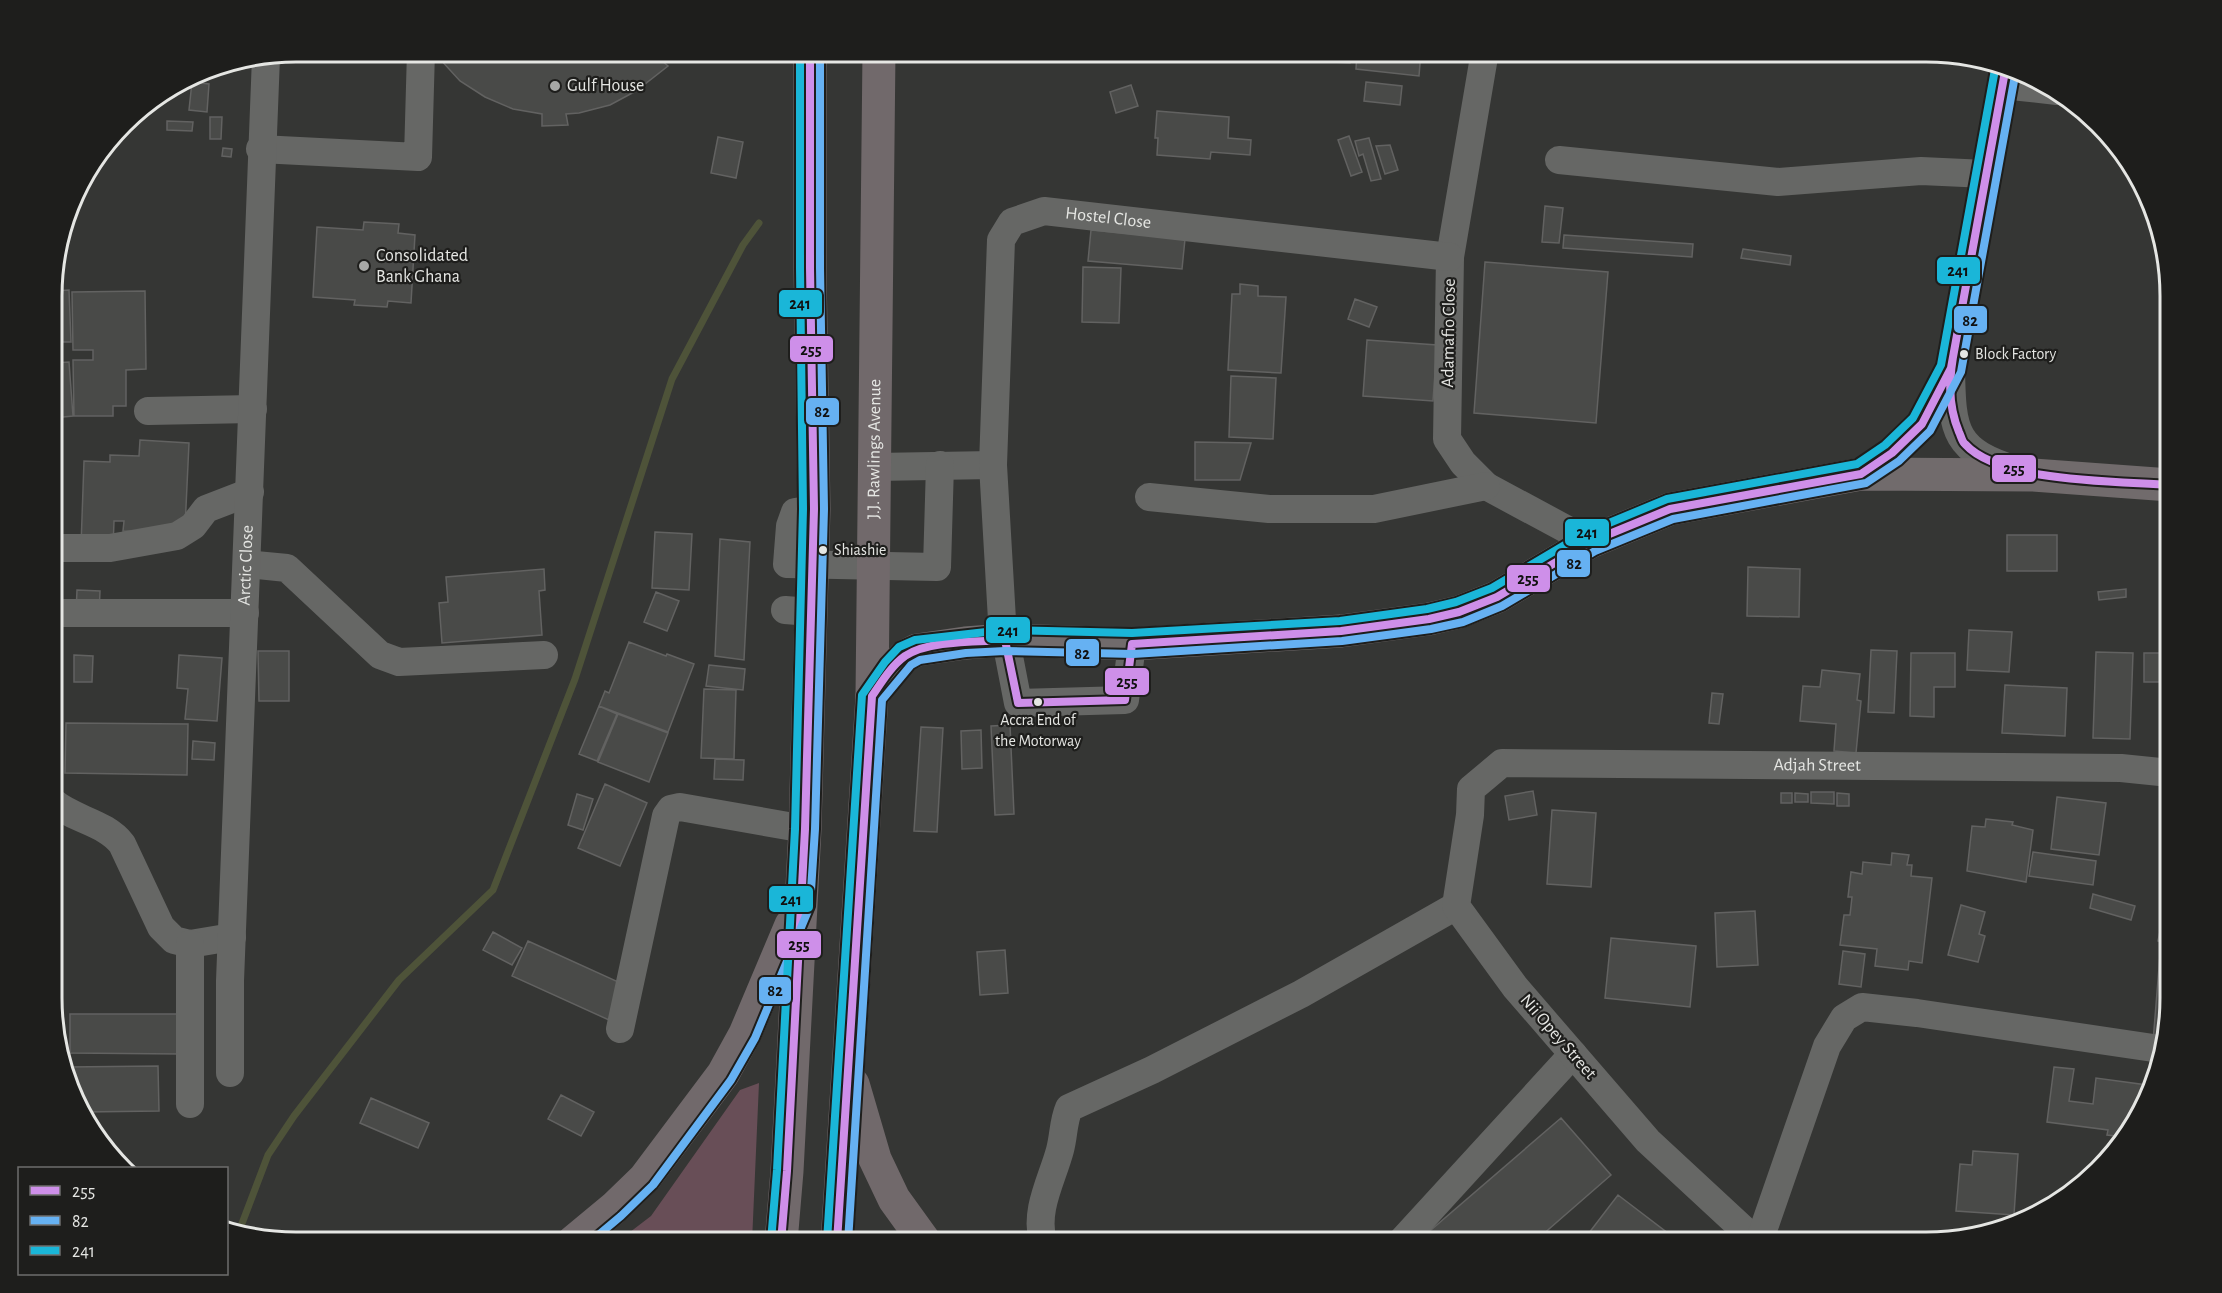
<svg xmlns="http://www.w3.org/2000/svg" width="2222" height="1293" font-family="'Alegreya Sans',sans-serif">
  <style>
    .green { fill: #684e57 }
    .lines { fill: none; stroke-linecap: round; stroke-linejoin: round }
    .stream { stroke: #4e5339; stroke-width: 7 }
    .building { fill: #494a48; stroke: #626261; stroke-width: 1.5 }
    .minor { stroke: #666765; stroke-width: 28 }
    .major { stroke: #716b6c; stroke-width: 33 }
    .highway { stroke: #71696b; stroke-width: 33 }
    .bus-1-casing { stroke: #1e1e1c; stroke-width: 12 }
    .bus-2-casing { stroke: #1e1e1c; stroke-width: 12 }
    .bus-3-casing { stroke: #1e1e1c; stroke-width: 12 }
    .bus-1 { stroke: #ce8fe9; stroke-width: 8 }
    .bus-2 { stroke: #66b1f2; stroke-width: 8 }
    .bus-3 { stroke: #1ab6d8; stroke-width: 8 }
    .poi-dot { fill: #a7a8a6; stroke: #1e1e1c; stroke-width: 2 }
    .bus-dot { fill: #e5e6e3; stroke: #1e1e1c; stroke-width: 2 }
    .labels { text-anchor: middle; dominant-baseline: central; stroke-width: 4.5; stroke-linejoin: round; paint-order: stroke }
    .bus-label { font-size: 16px; fill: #e5e6e3; stroke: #1e1e1c; text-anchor: start }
    .poi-label { font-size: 18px; fill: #e5e6e3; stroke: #1e1e1c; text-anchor: start }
    .street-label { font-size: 18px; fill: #e5e6e3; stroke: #1e1e1c }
    .rim { fill: none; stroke: #e5e6e3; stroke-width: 3 }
    .line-badge { stroke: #1e1e1c; stroke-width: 2 }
    .pale-badge-label { font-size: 16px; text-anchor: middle; font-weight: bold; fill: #111 }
  </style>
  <rect width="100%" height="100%" fill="#353634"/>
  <path class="green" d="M 759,1083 L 752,1242 L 617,1242 L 651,1216 L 740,1090 Z"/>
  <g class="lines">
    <path class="stream" d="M 238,1234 L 268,1155 L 294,1116 L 399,980 L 493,890 L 575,679 L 672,379 L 743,245 L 759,223"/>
  </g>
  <path class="building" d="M 447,51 L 650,51 L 668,66 L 636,91 L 610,105 L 579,113 L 566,114 L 568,125 L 542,126 L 542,114 L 513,109 L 485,97 L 460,81 L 438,57 Z
    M 1315,51 L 1351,51 L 1350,63 L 1314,61 Z
    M 1357,51 L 1421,51 L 1419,76 L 1356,69 Z
    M 192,82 L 209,84 L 207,112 L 189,110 Z
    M 1366,82 L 1402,86 L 1400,105 L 1364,101 Z
    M 1131,85 L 1138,106 L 1116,113 L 1110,92 Z
    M 1157,111 L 1229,117 L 1228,138 L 1251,140 L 1250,155 L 1211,152 L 1210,159 L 1157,155 L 1158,138 L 1155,138 Z
    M 210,117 L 222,117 L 221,139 L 210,139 Z
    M 167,121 L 193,122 L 192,131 L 167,130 Z
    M 1349,136 L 1362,172 L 1351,176 L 1338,140 Z
    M 718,137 L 743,142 L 736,178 L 711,173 Z
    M 1369,138 L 1381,179 L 1371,181 L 1363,154 L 1359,156 L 1355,141 Z
    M 1390,145 L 1398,170 L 1385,174 L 1376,146 Z
    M 223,148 L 232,149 L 231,157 L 222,156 Z
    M 1545,206 L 1563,208 L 1559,243 L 1542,242 Z
    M 364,222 L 399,224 L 398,233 L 415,235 L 411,303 L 388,301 L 387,307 L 354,305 L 355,300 L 313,297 L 317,227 L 363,230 Z
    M 1091,230 L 1185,239 L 1182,269 L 1088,261 Z
    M 1564,235 L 1693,244 L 1692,257 L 1563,248 Z
    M 1743,249 L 1791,256 L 1790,265 L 1741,258 Z
    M 1485,262 L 1608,272 L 1596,423 L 1474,413 Z
    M 1083,267 L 1121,268 L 1119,323 L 1082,322 Z
    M 1240,284 L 1258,286 L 1258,296 L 1286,297 L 1281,373 L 1228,370 L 1232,294 L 1240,294 Z
    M 69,290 L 71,342 L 53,342 L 53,291 Z
    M 145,291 L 146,369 L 126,370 L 126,406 L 113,406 L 113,416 L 74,416 L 73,360 L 93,360 L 93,350 L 73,350 L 72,292 Z
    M 1355,299 L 1377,307 L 1369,327 L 1348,319 Z
    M 1367,340 L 1437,345 L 1433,401 L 1363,396 Z
    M 69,362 L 73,416 L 53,418 L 53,363 Z
    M 1231,376 L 1276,378 L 1273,439 L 1229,437 Z
    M 140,440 L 189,443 L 185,528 L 163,532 L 123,531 L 124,521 L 114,521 L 113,548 L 81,546 L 84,461 L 110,462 L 110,455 L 139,456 Z
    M 1195,442 L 1251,443 L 1240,480 L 1195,480 Z
    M 655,532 L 692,534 L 689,590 L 652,588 Z
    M 2007,535 L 2057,535 L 2057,571 L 2007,571 Z
    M 720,539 L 750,542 L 744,660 L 715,656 Z
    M 1748,567 L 1800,569 L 1799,617 L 1747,616 Z
    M 544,569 L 545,590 L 539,591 L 542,635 L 442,643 L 439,603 L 448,602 L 446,577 Z
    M 2126,589 L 2126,597 L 2099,600 L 2098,592 Z
    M 77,590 L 100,591 L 99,614 L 76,613 Z
    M 656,592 L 679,601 L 667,631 L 644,622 Z
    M 1969,630 L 2012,632 L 2009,672 L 1967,670 Z
    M 629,642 L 666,656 L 667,654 L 694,664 L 668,732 L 599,706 L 605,691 L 609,693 Z
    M 1871,650 L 1897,651 L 1894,713 L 1868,712 Z
    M 258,651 L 289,651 L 289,701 L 259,701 Z
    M 2096,652 L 2133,653 L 2130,739 L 2093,738 Z
    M 1911,653 L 1955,653 L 1955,687 L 1934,687 L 1934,717 L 1910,716 Z
    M 2144,653 L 2170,653 L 2170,682 L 2144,682 Z
    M 74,655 L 93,656 L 92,682 L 74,682 Z
    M 179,655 L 222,658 L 217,721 L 185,719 L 188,689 L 177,688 Z
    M 709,665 L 745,669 L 743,690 L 706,686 Z
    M 1822,670 L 1860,674 L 1857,700 L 1861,701 L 1856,753 L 1834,751 L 1836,724 L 1800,721 L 1803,686 L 1820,687 Z
    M 2005,685 L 2067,688 L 2065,736 L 2002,733 Z
    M 704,689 L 736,690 L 734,759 L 701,758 Z
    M 1712,693 L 1723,694 L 1719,724 L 1709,723 Z
    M 599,706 L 617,714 L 597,761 L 579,754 Z
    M 618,714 L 668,733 L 649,782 L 598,762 Z
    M 66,723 L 188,724 L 187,775 L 65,773 Z
    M 1010,725 L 1014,814 L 995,815 L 991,726 Z
    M 921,727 L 943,728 L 937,832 L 914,831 Z
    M 981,730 L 982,768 L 962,769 L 961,731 Z
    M 193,741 L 215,743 L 214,760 L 192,759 Z
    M 715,759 L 744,760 L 743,780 L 714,779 Z
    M 605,784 L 647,803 L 620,866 L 578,848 Z
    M 1533,791 L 1537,815 L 1509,820 L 1505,796 Z
    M 1811,792 L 1834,792 L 1834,804 L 1811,803 Z
    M 1781,793 L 1792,793 L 1792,803 L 1781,803 Z
    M 1795,793 L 1808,794 L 1808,802 L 1795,802 Z
    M 1837,793 L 1849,794 L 1849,806 L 1837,806 Z
    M 577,794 L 593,799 L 583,830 L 568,825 Z
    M 2057,797 L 2106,803 L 2099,855 L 2051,849 Z
    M 1552,810 L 1596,813 L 1591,887 L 1547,884 Z
    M 1986,819 L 2013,822 L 2012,825 L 2033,830 L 2026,882 L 1967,871 L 1972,826 L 1985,827 Z
    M 2033,852 L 2096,861 L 2093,885 L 2029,876 Z
    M 1892,853 L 1909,855 L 1907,865 L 1912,865 L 1911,876 L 1932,878 L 1922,963 L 1909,961 L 1908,970 L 1875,966 L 1877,949 L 1840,945 L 1844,915 L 1850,915 L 1852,897 L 1848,897 L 1851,872 L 1862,874 L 1863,862 L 1891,865 Z
    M 2093,894 L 2135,906 L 2131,920 L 2090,908 Z
    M 1961,905 L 1985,912 L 1979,934 L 1985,936 L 1978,962 L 1948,955 Z
    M 1755,911 L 1758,965 L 1717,967 L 1715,913 Z
    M 2164,912 L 2170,914 L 2170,944 L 2158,941 Z
    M 493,932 L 522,948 L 512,965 L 483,950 Z
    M 1611,938 L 1696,946 L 1690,1007 L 1605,998 Z
    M 528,941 L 625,985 L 609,1020 L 512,976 Z
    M 1005,950 L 1008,993 L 980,995 L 977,952 Z
    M 1843,951 L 1865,954 L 1861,987 L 1839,984 Z
    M 2160,955 L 2170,956 L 2170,1013 L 2162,1042 L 2153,1042 Z
    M 70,1014 L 181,1014 L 180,1054 L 70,1053 Z
    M 158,1066 L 159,1111 L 84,1112 L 67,1067 Z
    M 2054,1067 L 2074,1069 L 2069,1101 L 2093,1104 L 2096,1078 L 2147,1085 L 2138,1120 L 2125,1137 L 2107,1135 L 2108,1130 L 2047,1122 Z
    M 561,1095 L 594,1112 L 581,1136 L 548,1119 Z
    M 371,1098 L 429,1123 L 418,1148 L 360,1123 Z
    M 1561,1118 L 1611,1175 L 1534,1242 L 1417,1242 Z
    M 1973,1151 L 2018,1154 L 2014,1215 L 1956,1211 L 1960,1164 L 1972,1165 Z
    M 1618,1195 L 1669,1234 L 1663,1242 L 1582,1242 Z"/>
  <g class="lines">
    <g class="minor">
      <path d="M 1485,51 L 1450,257 L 1447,439 L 1463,463 L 1486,486 L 1590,542"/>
      <path d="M 2006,66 L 1951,368 C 1952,433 1954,451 2019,471"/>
      <path d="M 2002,85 L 2057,91"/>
      <path d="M 260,149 L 418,157 L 421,51"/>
      <path d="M 1559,160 L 1778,182 L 1921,171 L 1986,174"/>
      <path d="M 148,411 L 253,409"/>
      <path d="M 875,467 L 993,465"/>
      <path d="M 1861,474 L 1892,453 L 1922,424 L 1950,370"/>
      <path d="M 1149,497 L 1269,509 L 1374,509 L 1486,486"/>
      <path d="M 814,509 L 795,512 L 790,526 L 787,564 L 937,567 L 940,465"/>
      <path d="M 53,548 L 110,548 L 177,536 L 193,526 L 206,509 L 250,492"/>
      <path d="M 247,564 L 287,568 L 380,655 L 399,662 L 544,655"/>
      <path d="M 785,610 L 811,612"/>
      <path d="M 53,613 L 245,613"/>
      <path id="s1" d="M 1132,644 L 1125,700 L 1018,703 L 1002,620 L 993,465 L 1001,240 L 1012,222 L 1044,211 L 1450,257"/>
      <path d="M 53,802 C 74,820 105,822 122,844 L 161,927 L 174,940 L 190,944 L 232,937"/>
      <path d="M 620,1029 L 666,816 L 671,809 L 680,807 L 805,829"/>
      <path id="s2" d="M 230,1073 L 230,981 L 266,57"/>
      <path d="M 190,1104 L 190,944"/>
      <path d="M 1043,1242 C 1034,1210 1052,1180 1060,1150 C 1064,1135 1063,1122 1069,1108 L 1152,1070 L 1301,994 L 1456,906"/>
      <path d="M 1401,1242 L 1573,1054"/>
      <path id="s3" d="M 1757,1242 L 1648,1141 L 1515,987 L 1456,906 L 1470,815 L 1471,789 L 1502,763 L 2121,768 L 2170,773"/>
      <path d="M 1759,1242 L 1827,1046 L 1844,1018 L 1862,1007 L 1917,1013 L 2160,1049"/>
    </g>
    <path class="major" d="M 872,696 L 892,669 L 905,656 L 917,650 L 965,643 L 1005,640 L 1132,644 L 1341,631 L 1429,619 L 1459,612 L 1497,597 L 1590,542 L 1670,509 L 1861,474 L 2033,475 L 2170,485"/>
    <g class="highway">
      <path d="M 853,1084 L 875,1159 L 894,1199 L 925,1242"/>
      <path d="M 573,1242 L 614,1208 L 645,1178 L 723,1074 L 745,1034 L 791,925"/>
      <path d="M 781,1242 L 787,1171 L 805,829 L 811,612 L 814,509 L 810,268 L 810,51"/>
      <path id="s4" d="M 837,1242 L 872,696 L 879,51"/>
    </g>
    <g class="bus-1-casing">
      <path id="bus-1" d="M 1955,346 C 1949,376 1947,403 1959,432 C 1961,436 1962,442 1965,444 C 2000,483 2119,481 2170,485
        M 781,1242 L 787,1171 L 805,829 L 814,509 L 810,268 L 810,51
        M 837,1242 L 872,696 C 881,683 891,666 905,656 C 929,640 976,642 1005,640 L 1018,703 L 1125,700 L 1132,644 L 1341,631 L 1429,619 L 1459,612 L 1497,597 L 1590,542 L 1670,509 L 1861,474 L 1892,453 L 1922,424 L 1951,368 L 2006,66"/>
    </g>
    <g class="bus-2-casing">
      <path id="bus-2" d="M 590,1242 L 621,1216 L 653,1185 L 731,1080 L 755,1038 L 810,906 L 815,829 L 824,509 L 820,268 L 820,51
        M 848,1242 L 882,700 L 911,665 L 920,660 L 966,653 L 1005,651 L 1133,654 L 1342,641 L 1431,629 L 1463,622 L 1502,606 L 1595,551 L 1673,519 L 1866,483 L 1899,461 L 1930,431 L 1961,372 L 2016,70"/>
    </g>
    <g class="bus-3-casing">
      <path id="bus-3" d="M 771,1241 L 777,1170 L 795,829 L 803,509 L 800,268 L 800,51
        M 827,1241 L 862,695 L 885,662 L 899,647 L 915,640 L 1004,630 L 1132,633 L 1340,621 L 1427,609 L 1456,602 L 1492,588 L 1585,533 L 1667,499 L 1857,464 L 1885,445 L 1913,418 L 1941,365 L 1996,64"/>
    </g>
    <use href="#bus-1" class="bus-1"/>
    <use href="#bus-2" class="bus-2"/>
    <use href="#bus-3" class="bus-3"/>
  </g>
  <g class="poi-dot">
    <circle cx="555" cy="86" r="6"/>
    <circle cx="364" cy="266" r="6"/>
  </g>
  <g class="bus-dot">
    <circle cx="1964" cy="354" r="5"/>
    <circle cx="823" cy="550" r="5"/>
    <circle cx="1038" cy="702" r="5"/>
  </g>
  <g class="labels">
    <g class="bus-label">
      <text x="1975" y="354">Block Factory</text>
      <text x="834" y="550">Shiashie</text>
      <text x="1038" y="720" text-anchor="middle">Accra End of<tspan x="1038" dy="21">the Motorway</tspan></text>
    </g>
    <g class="poi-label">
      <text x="567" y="86">Gulf House</text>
      <text x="376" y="256">Consolidated<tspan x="376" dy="21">Bank Ghana</tspan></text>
    </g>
    <g class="street-label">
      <text stroke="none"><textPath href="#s1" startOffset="748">Hostel Close</textPath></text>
      <text transform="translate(1449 333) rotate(-89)">Adamafio Close</text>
      <text stroke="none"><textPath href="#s4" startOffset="794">J.J. Rawlings Avenue</textPath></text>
      <text stroke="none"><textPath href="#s2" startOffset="508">Arctic Close</textPath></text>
      <text stroke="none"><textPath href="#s3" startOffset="926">Adjah Street</textPath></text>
      <text transform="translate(1558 1037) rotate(49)">Nii Opey Street</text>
    </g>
  </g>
  <path d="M0 0H2222V1293H0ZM296 62H1926A234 234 0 0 1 2160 296V998A234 234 0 0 1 1926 1232H296A234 234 0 0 1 62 998V296A234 234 0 0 1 296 62Z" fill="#1e1e1c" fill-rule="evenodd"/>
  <path class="rim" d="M296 62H1926A234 234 0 0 1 2160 296V998A234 234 0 0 1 1926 1232H296A234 234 0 0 1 62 998V296A234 234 0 0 1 296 62Z"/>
  <g class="line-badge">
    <rect x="1936" y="256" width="45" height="29" rx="6" fill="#1ab6d8"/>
    <rect x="778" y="289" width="45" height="29" rx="6" fill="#1ab6d8"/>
    <rect x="1953" y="305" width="35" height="29" rx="6" fill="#66b1f2"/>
    <rect x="789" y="335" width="45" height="28" rx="6" fill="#ce8fe9"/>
    <rect x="805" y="397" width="35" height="29" rx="6" fill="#66b1f2"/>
    <rect x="1991" y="454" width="46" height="29" rx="6" fill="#ce8fe9"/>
    <rect x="1564" y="518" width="46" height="29" rx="6" fill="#1ab6d8"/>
    <rect x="1556" y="549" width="35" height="29" rx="6" fill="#66b1f2"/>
    <rect x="1506" y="564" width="45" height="29" rx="6" fill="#ce8fe9"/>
    <rect x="985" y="616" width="46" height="28" rx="6" fill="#1ab6d8"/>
    <rect x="1065" y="638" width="35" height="29" rx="6" fill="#66b1f2"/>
    <rect x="1104" y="667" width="46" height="29" rx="6" fill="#ce8fe9"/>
    <rect x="768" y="885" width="46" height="28" rx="6" fill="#1ab6d8"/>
    <rect x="776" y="930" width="46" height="29" rx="6" fill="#ce8fe9"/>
    <rect x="758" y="976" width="34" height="29" rx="6" fill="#66b1f2"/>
  </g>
  <g class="pale-badge-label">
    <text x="1958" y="276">241</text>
    <text x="800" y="309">241</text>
    <text x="1970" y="326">82</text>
    <text x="811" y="355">255</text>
    <text x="822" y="417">82</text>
    <text x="2014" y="474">255</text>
    <text x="1587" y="538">241</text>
    <text x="1574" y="569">82</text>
    <text x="1528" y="584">255</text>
    <text x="1008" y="636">241</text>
    <text x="1082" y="659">82</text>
    <text x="1127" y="687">255</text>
    <text x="791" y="905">241</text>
    <text x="799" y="950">255</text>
    <text x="775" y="996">82</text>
  </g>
  <rect x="18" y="1167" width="210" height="108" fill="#1e1e1c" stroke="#6e6e6c" stroke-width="1.5"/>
  <rect x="30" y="1186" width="30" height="9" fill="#ce8fe9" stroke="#6e6e6c" stroke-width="1.5"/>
  <text x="72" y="1197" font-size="18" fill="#e5e6e3">255</text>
  <rect x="30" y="1216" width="30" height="9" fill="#66b1f2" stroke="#6e6e6c" stroke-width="1.5"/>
  <text x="72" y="1227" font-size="18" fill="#e5e6e3">82</text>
  <rect x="30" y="1246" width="30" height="9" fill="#1ab6d8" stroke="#6e6e6c" stroke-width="1.5"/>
  <text x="72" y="1257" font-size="18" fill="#e5e6e3">241</text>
</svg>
